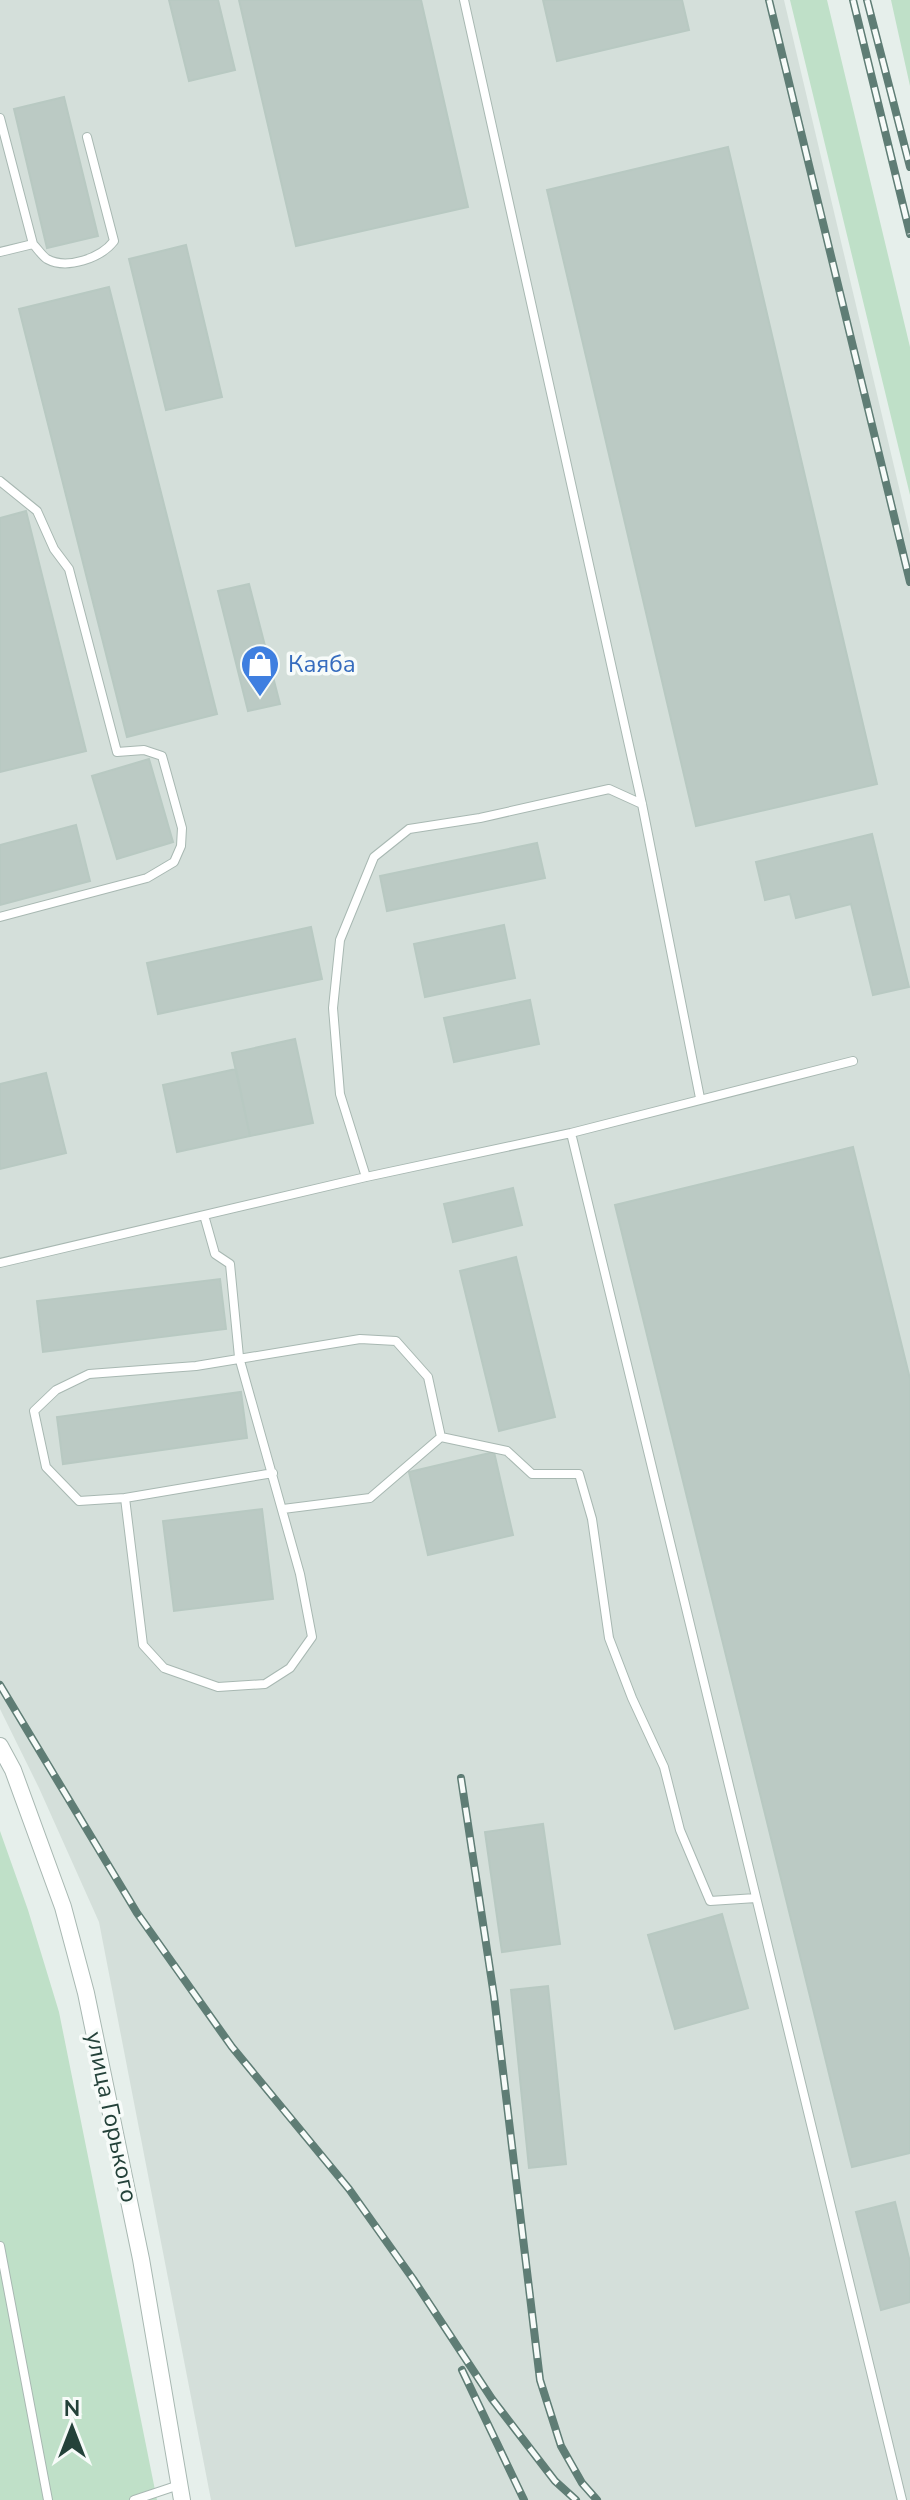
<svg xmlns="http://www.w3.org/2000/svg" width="910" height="2500" font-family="'Nunito Sans',sans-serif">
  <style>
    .built { fill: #d4dfda }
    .green { fill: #bfe0c8 }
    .building { fill: #bbcac4; stroke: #b8c9c2; stroke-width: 2 }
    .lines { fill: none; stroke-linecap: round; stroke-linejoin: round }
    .lane-casing { stroke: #a8b8b2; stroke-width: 10 }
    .street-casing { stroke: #a8b8b2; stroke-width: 18 }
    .lane { stroke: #fff; stroke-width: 8 }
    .street { stroke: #fff; stroke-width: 16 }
    .rail-casing { stroke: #5f7d75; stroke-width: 8 }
    .rail { stroke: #f7fbf9; stroke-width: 5; stroke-dasharray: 15; stroke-linecap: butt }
    .labels { text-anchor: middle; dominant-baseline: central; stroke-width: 7; stroke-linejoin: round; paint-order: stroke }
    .shop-label { font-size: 24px; fill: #366cbe; stroke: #f7fbf9; text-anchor: start }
    .street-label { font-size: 24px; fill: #24423a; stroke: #f7fbf9 }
  </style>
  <rect width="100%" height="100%" fill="#e6efeb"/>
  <path class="built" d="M 0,0 L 784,0 L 910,534 L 910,2500 L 211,2500 L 99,1922 L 39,1788 L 0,1709 Z"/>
  <path class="green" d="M 790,0 L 827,0 L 910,347 L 910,495 Z
    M 891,0 L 910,0 L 910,86 Z
    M 0,1831 L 28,1910 L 59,2012 L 157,2500 L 0,2500 Z"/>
  <path class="building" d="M 169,0 L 218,0 L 235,70 L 189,81 Z
    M 239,0 L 421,0 L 468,207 L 296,246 Z
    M 543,0 L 682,0 L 689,30 L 557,61 Z
    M 64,97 L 98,236 L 47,248 L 14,109 Z
    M 728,147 L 877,784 L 696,826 L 547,190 Z
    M 186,245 L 222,397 L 166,410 L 129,259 Z
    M 109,287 L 217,714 L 127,737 L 19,309 Z
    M 26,511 L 86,751 L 0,772 L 0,518 Z
    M 249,584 L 280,704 L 248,711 L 218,591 Z
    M 149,759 L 173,842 L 117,859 L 92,776 Z
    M 76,825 L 90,881 L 0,905 L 0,845 Z
    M 872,834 L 909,987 L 873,995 L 851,904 L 796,918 L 790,894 L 765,900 L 756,862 Z
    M 537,843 L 545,878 L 387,911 L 380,876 Z
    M 504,925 L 515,978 L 425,997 L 414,944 Z
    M 311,927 L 322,979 L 158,1014 L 147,963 Z
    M 530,1000 L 539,1044 L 454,1062 L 444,1018 Z
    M 295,1039 L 313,1123 L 250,1136 L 232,1053 Z
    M 236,1069 L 250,1136 L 177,1152 L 163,1085 Z
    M 46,1073 L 66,1153 L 0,1169 L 0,1084 Z
    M 853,1147 L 910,1379 L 910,2153 L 852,2167 L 615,1205 Z
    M 513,1188 L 522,1225 L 453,1242 L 444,1204 Z
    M 516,1257 L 555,1417 L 499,1431 L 460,1271 Z
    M 220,1279 L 226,1329 L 43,1352 L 37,1301 Z
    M 241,1392 L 247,1438 L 63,1464 L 57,1417 Z
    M 494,1452 L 513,1535 L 428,1555 L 409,1472 Z
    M 262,1509 L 273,1599 L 174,1611 L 163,1521 Z
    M 543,1824 L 560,1944 L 502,1952 L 485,1832 Z
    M 722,1914 L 748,2008 L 675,2029 L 648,1935 Z
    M 548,1986 L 566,2164 L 529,2168 L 511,1990 Z
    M 895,2202 L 910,2262 L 910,2302 L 881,2310 L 856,2212 Z"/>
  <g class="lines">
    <g class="lane-casing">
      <path id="lane" d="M 464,0 L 642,804 L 700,1098
        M 0,118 L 33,244
        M 0,252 L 33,244 C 37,248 42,256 47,259 C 67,270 101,258 114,241 L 87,137
        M 0,481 L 37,511 L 54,549 L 69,569 L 117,752 L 144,750 L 162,756 L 182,828 L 181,846 L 174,862 L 147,878 L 0,917
        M 571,1133 L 902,2500
        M 366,1177 L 340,1094 L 333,1008 L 340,940 L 374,857 L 409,829 L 480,818 L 609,789 L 642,804
        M 204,1215 L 215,1254 L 230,1264 L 239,1357 L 300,1574 L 312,1637 L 290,1668 L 265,1684 L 218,1687 L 164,1668 L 143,1645 L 125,1498 L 79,1501 L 46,1467 L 34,1411 L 56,1390 L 89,1374 L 196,1366 L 360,1339 L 396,1341 L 428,1377 L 441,1437 L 370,1498 L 283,1509
        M 0,1263 L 366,1177 L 571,1133 L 853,1061
        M 441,1437 L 507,1451 L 532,1474 L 579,1474 L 592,1519 L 609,1638 L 632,1698 L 664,1767 L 680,1830 L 710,1901 L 756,1898
        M 125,1498 L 273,1473
        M 0,2246 L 48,2500
        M 134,2500 L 179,2485"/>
    </g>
    <g class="street-casing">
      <path id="street" d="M 0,1746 L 13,1770 L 63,1907 L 86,1993 L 141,2259 L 182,2500"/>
    </g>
    <use href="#lane" class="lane"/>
    <use href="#street" class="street"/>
    <g class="rail-casing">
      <path id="rail" d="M 769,0 L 910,582
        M 853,0 L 910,234
        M 867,0 L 910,167
        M 0,1685 L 137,1913 L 232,2047 L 349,2189 L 413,2279 L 492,2399 L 555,2481 L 576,2500
        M 461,1778 L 494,1996 L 540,2380 L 561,2446 L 582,2483 L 597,2500
        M 462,2370 L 524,2500"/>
    </g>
    <use href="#rail" class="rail"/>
  </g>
  <defs>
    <g id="shop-pin" transform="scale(2)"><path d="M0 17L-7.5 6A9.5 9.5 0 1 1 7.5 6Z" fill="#3f7fe0" stroke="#f7fbf9"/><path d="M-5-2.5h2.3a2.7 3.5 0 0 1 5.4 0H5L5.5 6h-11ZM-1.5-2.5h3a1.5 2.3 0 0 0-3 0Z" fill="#fff"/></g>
  </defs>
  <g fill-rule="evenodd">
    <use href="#shop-pin" x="260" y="664"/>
  </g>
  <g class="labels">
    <g class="shop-label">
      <text x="288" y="664">Каяба</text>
    </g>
    <g class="street-label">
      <text transform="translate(112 2117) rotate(78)">улица Горького</text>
    </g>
  </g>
  <g transform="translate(72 2428)" stroke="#f7fbf9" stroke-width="6" paint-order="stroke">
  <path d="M0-6L14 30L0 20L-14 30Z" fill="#24423a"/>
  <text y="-12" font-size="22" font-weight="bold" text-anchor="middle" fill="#24423a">N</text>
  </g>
</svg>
